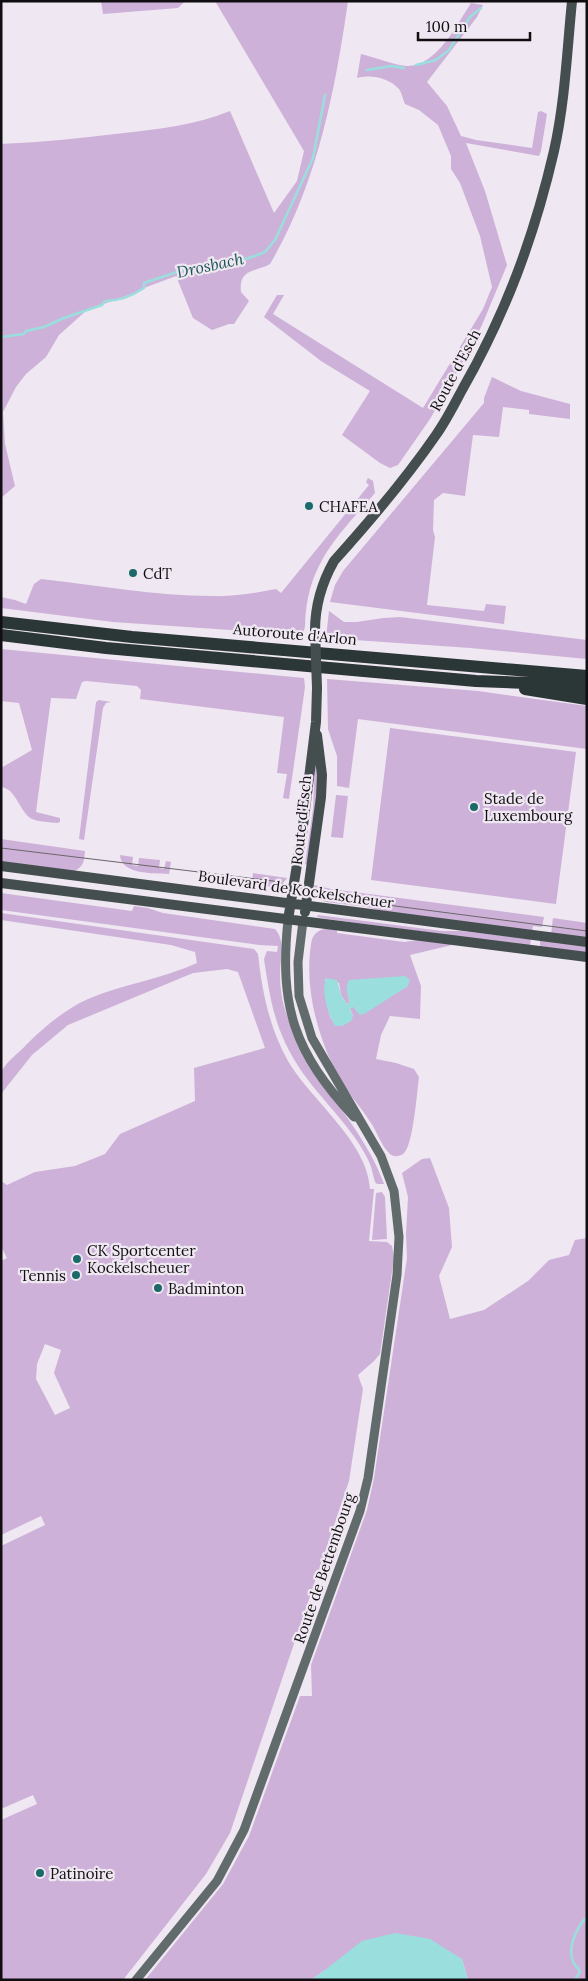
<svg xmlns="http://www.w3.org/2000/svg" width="588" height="1981" font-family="Lora,serif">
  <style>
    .green { fill: #cdb1d9; fill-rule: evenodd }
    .water { fill: #9adfde }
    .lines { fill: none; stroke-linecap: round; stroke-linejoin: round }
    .stream { stroke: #9adfde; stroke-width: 2.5 }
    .secondary { stroke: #626b6b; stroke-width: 9 }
    .primary { stroke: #444e4e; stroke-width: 10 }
    .highway { stroke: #2b3636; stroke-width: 12 }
    .tram { stroke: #6b666c; stroke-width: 1 }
    .primary-bridge { stroke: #444e4e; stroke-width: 10 }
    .poi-dot { fill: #1b6969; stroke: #efe7f1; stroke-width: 2 }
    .labels { text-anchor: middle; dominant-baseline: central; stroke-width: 4.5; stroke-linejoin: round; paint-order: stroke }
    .street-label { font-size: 15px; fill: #100e11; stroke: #efe7f1 }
    .poi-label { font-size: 15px; fill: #100e11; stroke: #efe7f1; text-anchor: start }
    .water-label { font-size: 16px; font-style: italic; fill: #195454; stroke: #efe7f1 }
  </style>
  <rect width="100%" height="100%" fill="#efe7f1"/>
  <path class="green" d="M 101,1 L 185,1 L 178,8 L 103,14 Z
    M 215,1 L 348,1 C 335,92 317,184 270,264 C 257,272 238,268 241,292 L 249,301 L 234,324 L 229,324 L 212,330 L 193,318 L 176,276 L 144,288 L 137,292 L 87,310 L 59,335 L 46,357 L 26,374 L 16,387 L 3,412 L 5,444 L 15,486 L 1,498 L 1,144 C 43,142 83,138 124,133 C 160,129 196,125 230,111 L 274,213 L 297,181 L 304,151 Z
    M 471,3 L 483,5 L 477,17 L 427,82 L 447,106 L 461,136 L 476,140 L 532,148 L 538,112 L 541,111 L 547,114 L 541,151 L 539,156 L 466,143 L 485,191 L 507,265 L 482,325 L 466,357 L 430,419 L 398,465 L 390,468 L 380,463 L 342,435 L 370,391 L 321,361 L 264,317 L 277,295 L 284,295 L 273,314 L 423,408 L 483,309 L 492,287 L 480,236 L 460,183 L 451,169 L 451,156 L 438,125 L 419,110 L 405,104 C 403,100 402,93 399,89 C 389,78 371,74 357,78 L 361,54 C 373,57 395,65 406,66 C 437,67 457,24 471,3 Z
    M 492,377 L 521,391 L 570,404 L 570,419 L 529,414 L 529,410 L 503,407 L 499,437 L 473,435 L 465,496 L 443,493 L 434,500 L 433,530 L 435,537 L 427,605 L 484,611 L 486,604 L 506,606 L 504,624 L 330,602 L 335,585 L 343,571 L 484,403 L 484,398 Z
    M 368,478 L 373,481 L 375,493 C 337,537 307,564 305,625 C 305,630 303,630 303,635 L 113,622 L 1,608 L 1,597 L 15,600 L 26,604 L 34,584 L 41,579 C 97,585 155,596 212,596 C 233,597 255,593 276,589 L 281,593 L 369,485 L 366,482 Z
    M 329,611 L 344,622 L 357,622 L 383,618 L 400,617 L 587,640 L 587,659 L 470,648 L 326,638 Z
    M 1,649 L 304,678 L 305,687 L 289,799 L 283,798 L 287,774 L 277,773 L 284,717 L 140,699 L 141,690 L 137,686 L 86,681 L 82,682 L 76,699 L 51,698 L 36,812 L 60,818 L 60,822 L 57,823 C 49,822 39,822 32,819 C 19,812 17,789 1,787 L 1,768 L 32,750 L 19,703 L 1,701 Z
    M 327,679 L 478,691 L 587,706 L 587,749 L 358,719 L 349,788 L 337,786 L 337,756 L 328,729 Z
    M 99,700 L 111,702 L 106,703 L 103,708 L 84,840 L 79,839 L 96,702 Z
    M 390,728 L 576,752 L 556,904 L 371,880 Z
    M 315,764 L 317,764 L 318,782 L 308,865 L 305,864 L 313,809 Z
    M 336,795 L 348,796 L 343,838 L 331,837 Z
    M 1,839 L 85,851 C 84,861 84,867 74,871 L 1,863 Z
    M 120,855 L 133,857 L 132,865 L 138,866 L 139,858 L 160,860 L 159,868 L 164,869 L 166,861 L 171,862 L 169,874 C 154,873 121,875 120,855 Z
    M 253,873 L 287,878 C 280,890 265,886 252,885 Z
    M 314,885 L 331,889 L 544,917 L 542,927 L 533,926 L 532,932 L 386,913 L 368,907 L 325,902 L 315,895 Z
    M 1,893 L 132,911 L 134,906 L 148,908 L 163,913 L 275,929 C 286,941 280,959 280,973 C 280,987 282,1003 287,1015 C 290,1024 293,1035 298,1044 C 324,1093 365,1131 384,1184 L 377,1184 L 375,1182 C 373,1176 372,1169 370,1164 C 355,1128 315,1095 295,1061 C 274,1026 270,998 264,959 L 267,951 L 277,952 L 278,946 L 259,945 L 1,910 Z
    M 1,913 L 254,949 L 258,954 C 262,991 269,1027 288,1061 C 310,1099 368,1142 370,1189 L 374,1189 L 369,1241 L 387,1242 L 392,1246 L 394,1258 L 380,1354 L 374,1361 L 358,1375 L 363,1389 L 349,1481 L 230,1833 L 206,1874 L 123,1980 L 1,1980 L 1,1820 L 37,1804 L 33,1795 L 1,1809 L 1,1546 L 45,1525 L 41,1516 L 1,1535 L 1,1261 L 7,1258 L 1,1246 L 1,1181 L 7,1185 L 35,1172 L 75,1166 L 105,1154 L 120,1134 L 195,1101 L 194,1068 L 265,1048 L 238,972 L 227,969 L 193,973 L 68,1025 L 32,1055 L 1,1094 C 1,1088 0,1080 1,1074 C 3,1064 19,1053 26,1045 C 44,1027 64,1010 88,999 C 123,984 162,979 197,963 L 195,952 L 171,945 L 1,920 ZM 45,1344 L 61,1350 L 54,1373 L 70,1408 L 55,1415 L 36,1379 L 37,1364 Z
    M 318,915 L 442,931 L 461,931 L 531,939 L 530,946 L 327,919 L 317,917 Z
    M 553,918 L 587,923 L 587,939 L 551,934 Z
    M 337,928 L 337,933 L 404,942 L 418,940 L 451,943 L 452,945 L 410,955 L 421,986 L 420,1019 L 390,1016 L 381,1035 L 376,1059 L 396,1063 L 414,1069 L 419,1077 C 417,1092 413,1148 403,1154 C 399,1157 392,1157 389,1153 C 381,1145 377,1132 371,1123 C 359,1104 342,1087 333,1066 C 317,1032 306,990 310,952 C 311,946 311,938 315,934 C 321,928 329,928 337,928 ZM 325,979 L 339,983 L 341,995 L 347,1004 L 350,1002 L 348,998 L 364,1014 L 360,1014 L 353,1006 L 350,1008 L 353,1016 L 331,1019 L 327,1006 Z
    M 540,940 L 587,946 L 587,953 L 540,947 Z
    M 430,1158 L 449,1208 L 452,1247 L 439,1276 L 450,1319 L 484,1310 L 528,1281 L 549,1260 L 569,1255 L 575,1240 L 587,1238 L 587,1980 L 468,1980 L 462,1959 L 325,1970 L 311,1980 L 145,1980 L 223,1884 L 249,1836 L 300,1696 L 312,1696 L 311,1665 L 367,1510 L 374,1478 L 407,1258 L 406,1234 L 408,1197 L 402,1173 L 422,1159 Z
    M 382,1192 L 385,1197 L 387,1239 L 372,1240 L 376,1193 Z"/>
  <path class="water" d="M 405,976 L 410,980 L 408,986 L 364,1014 L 360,1015 L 353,1007 L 350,1009 L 353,1016 L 351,1021 L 342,1026 L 335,1026 C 328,1014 321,991 326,978 L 337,980 L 341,995 L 347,1004 L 350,1002 C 347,995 345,987 349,980 Z
    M 395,1933 L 430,1939 L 462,1959 L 468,1980 L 311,1980 L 325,1970 L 362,1941 Z"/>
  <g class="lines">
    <path class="stream" d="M 416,65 L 436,60 L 449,50 L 470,17 L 481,8
      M 367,70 L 391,66 L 404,68
      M 1,337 L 24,334 L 26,331 L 44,327 L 64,318 L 102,305 L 105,301 C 119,301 132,296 144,288 L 144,283 L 186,269 L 222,266 L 255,256 L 265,252 L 275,240 L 313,158 L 325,95
      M 575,1980 L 580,1971 C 578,1968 574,1965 573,1961 C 567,1948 577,1926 587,1917"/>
    <path class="secondary" d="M 288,920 C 279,1007 294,1052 354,1117
      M 136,1980 L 217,1881 L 244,1830 L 360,1511 L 368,1478 L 397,1275 L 399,1237 L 394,1191 L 381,1156 L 312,1038 L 299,996 L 298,962 L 303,921"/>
    <path class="primary" d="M 315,631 C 315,605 321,584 334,561 C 370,521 405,480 436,435 C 446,421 454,405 462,390 C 506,313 534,237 554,151 C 565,102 567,51 572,1
      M 1,866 L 587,942
      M 1,883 L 587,957
      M 305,912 L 321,797 L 322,775 L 317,735
      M 288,920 L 302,834 L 316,722 L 317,688"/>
    <path class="highway" d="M 1,622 L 132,637 L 587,676
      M 1,635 L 106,648 L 476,681 L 552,684 L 587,688
      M 525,689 L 587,699"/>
    <path class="tram" d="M 1,848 L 273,881 L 349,900 L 587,931"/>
    <path class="primary-bridge" d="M 315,631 L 317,688"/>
  </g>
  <g class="poi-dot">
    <circle cx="309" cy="506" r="5"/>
    <circle cx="133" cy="573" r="5"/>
    <circle cx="474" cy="807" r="5"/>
    <circle cx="77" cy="1259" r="5"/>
    <circle cx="76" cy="1275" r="5"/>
    <circle cx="158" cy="1288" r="5"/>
    <circle cx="40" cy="1873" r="5"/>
  </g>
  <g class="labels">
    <g class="street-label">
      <text transform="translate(455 370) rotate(-62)">Route d'Esch</text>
      <text transform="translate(295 634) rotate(5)">Autoroute d'Arlon</text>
      <text transform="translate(301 820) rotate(-84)">Route d'Esch</text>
      <text transform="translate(296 889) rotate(8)">Boulevard de Kockelscheuer</text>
      <text transform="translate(324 1568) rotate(-71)">Route de Bettembourg</text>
    </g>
    <g class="poi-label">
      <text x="319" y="506">CHAFEA</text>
      <text x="143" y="573">CdT</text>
      <text x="484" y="798">Stade de<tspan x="484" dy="17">Luxembourg</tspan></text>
      <text x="87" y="1250">CK Sportcenter<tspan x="87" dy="17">Kockelscheuer</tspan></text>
      <text x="66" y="1275" text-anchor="end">Tennis</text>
      <text x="168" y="1288">Badminton</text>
      <text x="50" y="1873">Patinoire</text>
    </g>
    <g class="water-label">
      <text transform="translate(210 265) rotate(-12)">Drosbach</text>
    </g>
  </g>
  <rect width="588" height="1981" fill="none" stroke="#100e11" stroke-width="5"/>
  <path d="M418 32v8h112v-8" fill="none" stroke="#100e11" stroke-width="2.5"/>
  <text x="426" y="32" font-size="15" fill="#100e11" stroke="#efe7f1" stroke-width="4" paint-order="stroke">100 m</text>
</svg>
